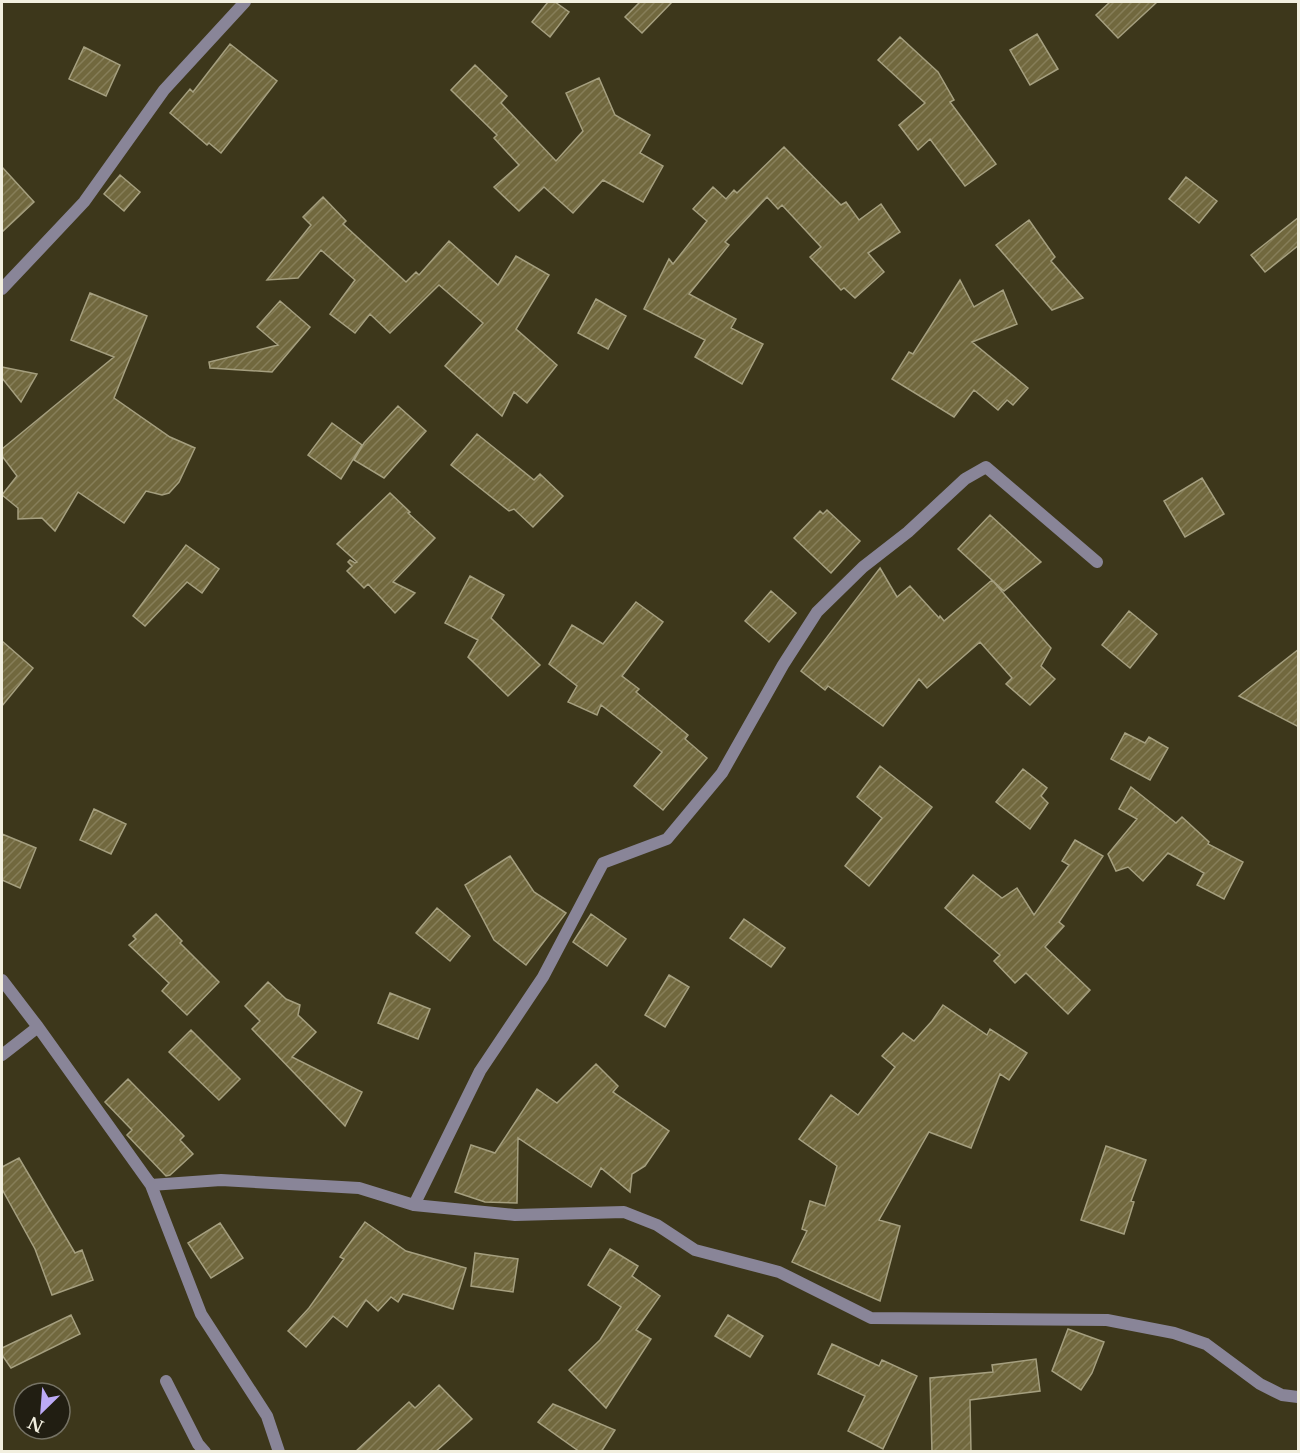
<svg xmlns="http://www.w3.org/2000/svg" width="1300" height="1453" font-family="'Libre Baskerville',serif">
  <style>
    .building { fill: url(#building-hatch); stroke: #a59f7f; stroke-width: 1.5 }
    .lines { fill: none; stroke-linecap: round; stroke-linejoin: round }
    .minor { stroke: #898598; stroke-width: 12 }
  </style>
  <defs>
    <pattern id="building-hatch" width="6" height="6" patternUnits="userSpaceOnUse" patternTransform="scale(1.5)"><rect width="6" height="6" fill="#71683e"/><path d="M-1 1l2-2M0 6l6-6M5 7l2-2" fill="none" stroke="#867e59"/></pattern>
  </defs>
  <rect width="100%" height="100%" fill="#3d371b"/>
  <path class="building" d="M 548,2 L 555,2 L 569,12 L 550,37 L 532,22 Z
    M 640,2 L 672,2 L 642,33 L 625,17 Z
    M 1110,2 L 1157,2 L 1118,38 L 1096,15 Z
    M 1037,34 L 1058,69 L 1030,85 L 1010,50 Z
    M 900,37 L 938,72 L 954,100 L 950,102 L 996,164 L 965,186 L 930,139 L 918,150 L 899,125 L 925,103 L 878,60 Z
    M 230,44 L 277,81 L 221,153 L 209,143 L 207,145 L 170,113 L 190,89 L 193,92 Z
    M 84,47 L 120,65 L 106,96 L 69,79 Z
    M 475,65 L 507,96 L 501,103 L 556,161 L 583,131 L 566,93 L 599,78 L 615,115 L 650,135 L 640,153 L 663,166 L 643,202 L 603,180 L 573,213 L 544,187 L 519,211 L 494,187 L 519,165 L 494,138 L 497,135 L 451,90 Z
    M 784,147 L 841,205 L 846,202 L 859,220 L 881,204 L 900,232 L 868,253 L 884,272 L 855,298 L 844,288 L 841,290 L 810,257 L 821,247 L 782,205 L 778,209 L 767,197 L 725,242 L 729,245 L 689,294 L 736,319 L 731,328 L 763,344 L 742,384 L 695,357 L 705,340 L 644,309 L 669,259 L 673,264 L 707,221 L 693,209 L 713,187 L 726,199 L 734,190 L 737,193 Z
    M 2,167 L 34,202 L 2,232 Z
    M 120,175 L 140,192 L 124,211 L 104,194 Z
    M 1186,177 L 1217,201 L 1199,223 L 1169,199 Z
    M 323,197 L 346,221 L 343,224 L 406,282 L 416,272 L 419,275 L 449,241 L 498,285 L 516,256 L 549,275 L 516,329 L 557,365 L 527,403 L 514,392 L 502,416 L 445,366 L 483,323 L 439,285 L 390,333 L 370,314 L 355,333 L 330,314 L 355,280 L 321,250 L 298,278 L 267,280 L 311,225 L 303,217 Z
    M 1299,217 L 1299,245 L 1265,272 L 1251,255 Z
    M 1029,220 L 1055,257 L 1051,261 L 1083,298 L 1052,310 L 996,245 Z
    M 960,280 L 974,307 L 1003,290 L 1017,324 L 972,342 L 1028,388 L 1013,405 L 1007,400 L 998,410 L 974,390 L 954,417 L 892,379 L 909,352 L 913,354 Z
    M 90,293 L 147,316 L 114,398 L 170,437 L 195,448 L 179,482 L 169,493 L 162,495 L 146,491 L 124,523 L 78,492 L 55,531 L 42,518 L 18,519 L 18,508 L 2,495 L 17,476 L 2,456 L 2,449 L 114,357 L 71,340 Z
    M 596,299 L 626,316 L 608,349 L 578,333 Z
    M 280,301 L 310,327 L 272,372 L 210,368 L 209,362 L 278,345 L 257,327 Z
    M 2,367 L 37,374 L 21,402 L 2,378 Z
    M 398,406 L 426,431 L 384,478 L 354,460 L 364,443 Z
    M 332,423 L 362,445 L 341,479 L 308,455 Z
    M 477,434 L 534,480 L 540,474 L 563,496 L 533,527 L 514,509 L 509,511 L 451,465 Z
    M 1202,478 L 1224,514 L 1185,537 L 1164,501 Z
    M 390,493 L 410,512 L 408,513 L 435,538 L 393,582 L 415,593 L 395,613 L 368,584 L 364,588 L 347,571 L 352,566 L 348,562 L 350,560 L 355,563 L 357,562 L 337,544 Z
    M 827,510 L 860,541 L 831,573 L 794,538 L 820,511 L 823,514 Z
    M 990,515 L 1041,562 L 1004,591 L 958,549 Z
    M 186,545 L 219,569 L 202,593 L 187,582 L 145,626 L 133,616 Z
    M 880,568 L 897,597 L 910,586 L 939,618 L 940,616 L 944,621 L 992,580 L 1051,648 L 1041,666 L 1055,679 L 1030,705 L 1006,684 L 1012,678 L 980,642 L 927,688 L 919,679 L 883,726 L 828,686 L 825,690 L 801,671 Z
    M 470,576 L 504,595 L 491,618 L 540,665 L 508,696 L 468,657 L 478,640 L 445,623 Z
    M 771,591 L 796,613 L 769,642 L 745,621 Z
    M 636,602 L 663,622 L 622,676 L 639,689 L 636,692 L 688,735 L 685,739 L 707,758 L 663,810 L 634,786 L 662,752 L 601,705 L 597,715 L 568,702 L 577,686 L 549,664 L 572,625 L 603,644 Z
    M 1129,611 L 1157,634 L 1130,668 L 1102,645 Z
    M 2,641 L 33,668 L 2,706 Z
    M 1299,649 L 1299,727 L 1239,696 Z
    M 1125,733 L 1145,743 L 1149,737 L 1168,748 L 1150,780 L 1111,759 Z
    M 880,766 L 932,807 L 869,886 L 845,866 L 882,818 L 857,797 Z
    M 1023,769 L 1047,788 L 1041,796 L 1048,803 L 1030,829 L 996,802 Z
    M 1131,787 L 1176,823 L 1182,817 L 1209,842 L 1208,844 L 1243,862 L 1224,899 L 1197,885 L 1204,873 L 1168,853 L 1143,881 L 1128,867 L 1116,871 L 1108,854 L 1137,819 L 1119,809 Z
    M 94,809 L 126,824 L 111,854 L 80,840 Z
    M 2,834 L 36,848 L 20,888 L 2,880 Z
    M 1075,840 L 1103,856 L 1059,922 L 1064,926 L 1045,947 L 1090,990 L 1068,1014 L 1026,973 L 1015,983 L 994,961 L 1000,955 L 945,908 L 973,875 L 1002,898 L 1017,888 L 1034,915 L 1069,865 L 1062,861 Z
    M 510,856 L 534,892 L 566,913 L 526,965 L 494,940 L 465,885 Z
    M 437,908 L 470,936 L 450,961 L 416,933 Z
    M 156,914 L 182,941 L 180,943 L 219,982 L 187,1015 L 162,991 L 169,983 L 129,945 L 136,939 L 133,936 Z
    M 591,914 L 626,939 L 607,966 L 573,942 Z
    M 744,919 L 785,948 L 771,967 L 730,938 Z
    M 669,975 L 689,987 L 665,1027 L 645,1015 Z
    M 268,982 L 286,999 L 300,1005 L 298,1015 L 316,1032 L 292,1057 L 362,1092 L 345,1126 L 252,1029 L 260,1021 L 245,1006 Z
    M 390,993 L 430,1009 L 418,1039 L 378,1023 Z
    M 943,1005 L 987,1035 L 990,1029 L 1027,1053 L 1009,1080 L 1000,1074 L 971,1148 L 929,1132 L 879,1220 L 900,1226 L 880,1301 L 792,1262 L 807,1231 L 802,1229 L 810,1201 L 825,1206 L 837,1166 L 799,1139 L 831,1095 L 858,1115 L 895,1067 L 882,1056 L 903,1033 L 914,1041 L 932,1021 Z
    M 191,1030 L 240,1079 L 219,1100 L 169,1052 Z
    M 596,1064 L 618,1086 L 613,1092 L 669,1131 L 645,1166 L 632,1174 L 630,1192 L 601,1168 L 591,1187 L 518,1138 L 517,1203 L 485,1202 L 455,1192 L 471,1145 L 495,1153 L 537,1089 L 557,1103 Z
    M 128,1079 L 184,1136 L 180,1140 L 193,1154 L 170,1175 L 166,1176 L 127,1135 L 132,1130 L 105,1102 Z
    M 1106,1146 L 1146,1160 L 1131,1201 L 1134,1202 L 1124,1234 L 1081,1220 Z
    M 19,1158 L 75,1253 L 82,1250 L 93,1280 L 52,1295 L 35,1249 L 2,1189 L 2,1167 Z
    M 365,1222 L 406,1251 L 466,1268 L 453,1309 L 403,1294 L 398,1302 L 391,1297 L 378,1311 L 366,1300 L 347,1327 L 333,1316 L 306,1347 L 288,1331 L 309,1308 L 344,1259 L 340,1257 Z
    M 220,1223 L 243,1258 L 211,1278 L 188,1243 Z
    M 610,1249 L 638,1266 L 632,1276 L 660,1296 L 636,1330 L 651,1339 L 606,1408 L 569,1370 L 600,1340 L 621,1307 L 588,1285 Z
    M 475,1253 L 518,1259 L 513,1292 L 471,1286 Z
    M 71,1315 L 80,1334 L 11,1368 L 2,1355 L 2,1348 Z
    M 728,1315 L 763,1336 L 750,1357 L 715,1336 Z
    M 1068,1329 L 1104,1342 L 1092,1373 L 1081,1390 L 1052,1371 Z
    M 832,1344 L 879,1366 L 882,1360 L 917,1376 L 883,1449 L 848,1431 L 865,1396 L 818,1374 Z
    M 1036,1359 L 1040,1391 L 970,1400 L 971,1452 L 932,1452 L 930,1378 L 993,1372 L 992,1365 Z
    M 439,1385 L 472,1419 L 435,1452 L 355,1452 L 409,1402 L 415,1408 Z
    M 553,1404 L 615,1430 L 601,1452 L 580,1452 L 538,1422 Z"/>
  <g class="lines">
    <path class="minor" d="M 2,289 L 84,202 L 164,90 L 245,2
      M 2,980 L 38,1027 L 2,1055
      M 38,1027 L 151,1185 L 221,1180 L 359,1188 L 414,1205 L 515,1215 L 624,1212 L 657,1225 L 695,1250 L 779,1272 L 871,1318 L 1107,1320 L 1174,1333 L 1206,1344 L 1260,1384 L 1282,1395 L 1298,1397
      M 151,1185 L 201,1314 L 267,1416 L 279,1452
      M 414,1205 L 480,1071 L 543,977 L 603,863 L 667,839 L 722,773 L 783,665 L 817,612 L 863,567 L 908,532 L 965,479 L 986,467 L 1097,562
      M 166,1381 L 198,1444 L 205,1452"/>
  </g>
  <rect width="1300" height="1453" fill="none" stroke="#f2efdf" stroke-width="6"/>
  <g transform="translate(42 1411) rotate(205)"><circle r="28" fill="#211e12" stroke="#757264" stroke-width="1.5"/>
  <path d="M0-4.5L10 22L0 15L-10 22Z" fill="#bcaaf6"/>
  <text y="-9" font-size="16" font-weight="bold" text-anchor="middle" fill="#f2efdf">N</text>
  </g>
</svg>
